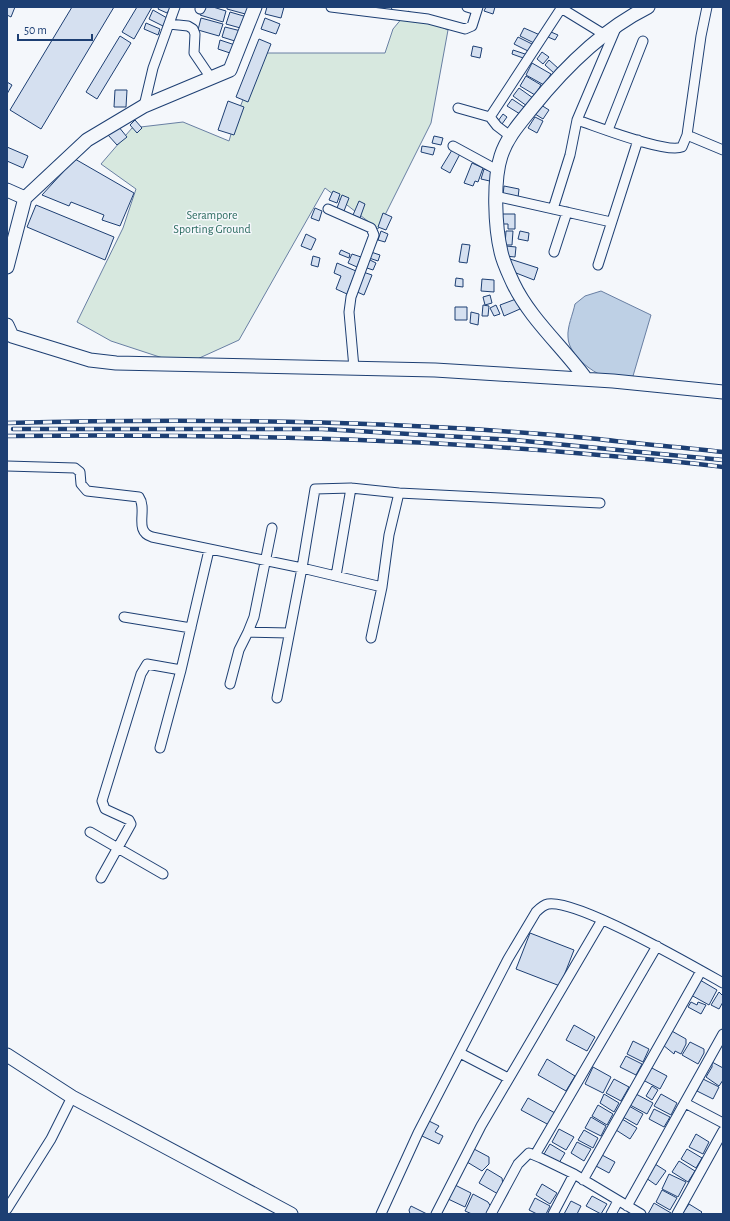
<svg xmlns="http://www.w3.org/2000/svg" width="730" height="1221" font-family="'Alegreya Sans',sans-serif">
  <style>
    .green { fill: #d7e8df; stroke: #687fa3 }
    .water { fill: #bed0e5; stroke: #687fa3 }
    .building { fill: #d5e0f0; stroke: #1d3f73 }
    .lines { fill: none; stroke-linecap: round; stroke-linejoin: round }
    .street-casing { stroke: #1d3f73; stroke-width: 11 }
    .secondary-casing { stroke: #1d3f73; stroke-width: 15 }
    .street { stroke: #f4f7fb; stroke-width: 9 }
    .secondary { stroke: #f4f7fb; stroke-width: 13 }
    .rail-casing { stroke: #1d3f73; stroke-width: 4.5 }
    .rail { stroke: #f4f7fb; stroke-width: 3; stroke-dasharray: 9; stroke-linecap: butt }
    .labels { text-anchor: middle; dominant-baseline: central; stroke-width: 3; stroke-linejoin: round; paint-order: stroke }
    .park-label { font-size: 12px; fill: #2c6c60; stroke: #f4f7fb }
  </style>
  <rect width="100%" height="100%" fill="#f4f7fb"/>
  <path class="green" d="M 408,11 L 448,30 L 431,123 L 378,229 L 325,188 L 239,340 L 184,365 L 111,341 L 77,322 L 123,228 L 136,189 L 101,164 L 132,128 L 183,122 L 229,141 L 236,117 L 262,53 L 385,53 L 393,29 Z"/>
  <path class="water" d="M 601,291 L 651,315 L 633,376 C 630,377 627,380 625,380 C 605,384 568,358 568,337 C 567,327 573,314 575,304 L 585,296 Z"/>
  <path class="building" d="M 7,7 L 15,7 L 11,17 L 7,15 Z
    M 72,7 L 114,7 L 41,129 L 10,110 Z
    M 137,7 L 152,7 L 134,39 L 122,32 Z
    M 159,7 L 171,7 L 167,13 L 158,9 Z
    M 203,7 L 213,7 L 226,11 L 223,22 L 200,15 Z
    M 227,7 L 250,7 L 249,15 L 227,9 Z
    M 267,7 L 284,7 L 281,18 L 265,14 Z
    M 379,7 L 392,7 L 391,11 Z
    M 486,7 L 495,7 L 493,14 L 484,11 Z
    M 153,10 L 167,18 L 163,26 L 149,19 Z
    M 230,12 L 247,17 L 244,29 L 226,24 Z
    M 201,18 L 223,24 L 219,36 L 198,30 Z
    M 265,18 L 280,24 L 276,34 L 261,29 Z
    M 146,23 L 160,29 L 158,35 L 144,29 Z
    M 225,27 L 241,31 L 238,42 L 222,37 Z
    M 524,28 L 540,35 L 536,44 L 520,36 Z
    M 551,32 L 558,35 L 555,40 L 548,37 Z
    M 120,36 L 131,43 L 97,99 L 86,92 Z
    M 518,37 L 534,45 L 530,52 L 514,44 Z
    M 259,39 L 271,44 L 248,102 L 236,97 Z
    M 220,40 L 235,45 L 233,54 L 218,49 Z
    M 473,46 L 482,48 L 480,58 L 471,56 Z
    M 513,50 L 528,55 L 526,59 L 512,54 Z
    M 542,52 L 549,57 L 543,64 L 537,59 Z
    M 549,60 L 559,69 L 554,73 L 545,65 Z
    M 532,63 L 551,74 L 544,85 L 526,75 Z
    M 526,76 L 541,85 L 535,95 L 520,86 Z
    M 7,82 L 12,85 L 7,94 Z
    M 519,88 L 533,98 L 527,106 L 513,96 Z
    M 115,90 L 127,90 L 126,107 L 114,107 Z
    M 512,99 L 524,107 L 520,114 L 507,106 Z
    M 228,101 L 244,107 L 234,135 L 218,130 Z
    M 541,105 L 549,110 L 543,119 L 535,114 Z
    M 503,114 L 507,117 L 502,124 L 498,121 Z
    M 535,117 L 543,121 L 537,133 L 528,128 Z
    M 135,120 L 142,128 L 137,133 L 130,125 Z
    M 118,126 L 127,137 L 117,145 L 108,135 Z
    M 434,136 L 443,138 L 441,145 L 432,143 Z
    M 422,146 L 435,148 L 433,155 L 421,152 Z
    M 7,147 L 28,156 L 23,168 L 7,161 Z
    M 452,150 L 460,154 L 450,173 L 441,168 Z
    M 75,159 L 134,193 L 120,226 L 102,220 L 104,215 L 71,202 L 69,206 L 42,195 Z
    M 472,163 L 483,168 L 478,182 L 475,181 L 473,186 L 464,183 Z
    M 484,169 L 496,173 L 494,182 L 481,179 Z
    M 504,186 L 519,189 L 518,198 L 503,195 Z
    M 333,191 L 340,194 L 337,203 L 329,200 Z
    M 342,195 L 349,198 L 344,211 L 337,208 Z
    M 359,201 L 365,204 L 360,218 L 353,215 Z
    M 36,205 L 114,237 L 105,260 L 27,227 Z
    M 315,208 L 322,211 L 319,221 L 311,218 Z
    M 383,213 L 392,217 L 386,230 L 378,227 Z
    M 500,214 L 515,214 L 515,229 L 508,229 L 508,224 L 500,224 Z
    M 381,231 L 388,234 L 385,242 L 378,240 Z
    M 506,231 L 513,231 L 512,245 L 505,245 Z
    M 520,231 L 529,233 L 528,241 L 518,239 Z
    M 306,234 L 316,239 L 311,250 L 301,246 Z
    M 462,244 L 470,245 L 467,263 L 459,262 Z
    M 506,246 L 516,247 L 515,257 L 505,256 Z
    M 341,250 L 350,254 L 349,258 L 339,254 Z
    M 371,252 L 380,255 L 378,261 L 369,258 Z
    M 352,254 L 361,257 L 357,267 L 348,263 Z
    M 313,256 L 320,258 L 318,267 L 311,265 Z
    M 368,259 L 376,263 L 373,270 L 364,267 Z
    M 510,259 L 538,268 L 534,280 L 511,271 Z
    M 337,263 L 356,271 L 347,294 L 336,289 L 341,276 L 334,273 Z
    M 363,272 L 372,275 L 364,295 L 355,291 Z
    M 456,278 L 463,279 L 463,287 L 455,286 Z
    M 482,279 L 494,280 L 494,292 L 481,291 Z
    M 490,295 L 492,303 L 485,305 L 483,297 Z
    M 516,299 L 520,309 L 504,316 L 500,305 Z
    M 483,305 L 489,306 L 488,316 L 482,316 Z
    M 496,305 L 500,314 L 494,316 L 490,308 Z
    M 455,307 L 467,307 L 467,320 L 455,320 Z
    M 471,312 L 479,314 L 478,325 L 470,323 Z
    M 530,933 L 574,950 L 560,986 L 516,969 Z
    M 700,980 L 717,990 L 709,1005 L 691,995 Z
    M 719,992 L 723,996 L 723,1002 L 719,1009 L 711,1005 Z
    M 691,1002 L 697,1005 L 698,1002 L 706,1005 L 701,1014 L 688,1007 Z
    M 574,1025 L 595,1037 L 587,1051 L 566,1040 Z
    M 670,1030 L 686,1039 L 686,1044 L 681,1054 L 675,1051 L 674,1054 L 663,1045 Z
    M 633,1041 L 649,1049 L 643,1062 L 627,1054 Z
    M 690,1042 L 704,1049 L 704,1053 L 698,1064 L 682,1055 Z
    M 626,1056 L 642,1064 L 636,1075 L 620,1067 Z
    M 547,1059 L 575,1076 L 566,1091 L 538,1075 Z
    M 712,1062 L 723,1068 L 723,1080 L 719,1086 L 706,1077 L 712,1067 Z
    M 593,1067 L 611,1077 L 603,1093 L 585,1084 Z
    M 650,1067 L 667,1076 L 660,1089 L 643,1080 Z
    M 614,1079 L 629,1087 L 621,1101 L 606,1093 Z
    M 703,1079 L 719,1087 L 713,1099 L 697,1091 Z
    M 652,1086 L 658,1090 L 652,1100 L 646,1096 Z
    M 604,1094 L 619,1103 L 614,1112 L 600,1103 Z
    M 636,1094 L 653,1103 L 647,1114 L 630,1105 Z
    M 661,1094 L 677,1103 L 671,1115 L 654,1106 Z
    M 528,1098 L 555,1113 L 549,1125 L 521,1110 Z
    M 598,1105 L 613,1114 L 607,1125 L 592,1116 Z
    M 629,1106 L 643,1114 L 637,1125 L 623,1117 Z
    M 654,1109 L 670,1117 L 664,1127 L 649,1119 Z
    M 591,1117 L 606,1126 L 601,1136 L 585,1128 Z
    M 622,1119 L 637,1128 L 630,1139 L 616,1130 Z
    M 429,1121 L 439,1126 L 435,1132 L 443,1136 L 439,1144 L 422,1136 Z
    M 559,1129 L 574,1137 L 566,1150 L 552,1142 Z
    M 584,1130 L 598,1138 L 593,1148 L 578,1140 Z
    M 696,1134 L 709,1142 L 703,1154 L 689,1147 Z
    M 577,1142 L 591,1149 L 584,1161 L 571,1153 Z
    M 550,1144 L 565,1153 L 559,1163 L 544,1154 Z
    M 474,1149 L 489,1157 L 489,1164 L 482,1171 L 467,1162 Z
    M 687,1149 L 702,1158 L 696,1168 L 681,1159 Z
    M 602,1155 L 615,1162 L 609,1173 L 596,1166 Z
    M 679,1161 L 695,1171 L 688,1182 L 672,1172 Z
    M 655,1164 L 666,1171 L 656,1185 L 646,1178 Z
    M 487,1169 L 502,1178 L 503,1185 L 498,1194 L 479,1183 Z
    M 669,1174 L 686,1182 L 678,1197 L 662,1189 Z
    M 453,1184 L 471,1193 L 465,1207 L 446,1198 Z
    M 542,1184 L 557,1193 L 550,1204 L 536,1195 Z
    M 662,1190 L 677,1198 L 670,1210 L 656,1202 Z
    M 473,1194 L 488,1202 L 491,1207 L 487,1214 L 472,1214 L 465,1211 Z
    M 592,1196 L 607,1204 L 601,1214 L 586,1206 Z
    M 535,1198 L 550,1206 L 546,1214 L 537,1214 L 529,1210 Z
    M 571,1201 L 581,1206 L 577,1214 L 564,1214 Z
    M 654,1203 L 671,1213 L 670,1214 L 648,1214 Z
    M 689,1204 L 702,1212 L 700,1214 L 682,1214 Z
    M 411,1206 L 427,1214 L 410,1214 L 409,1210 Z"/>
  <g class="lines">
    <g class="street-casing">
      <path id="street" d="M 331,7 L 428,19 L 465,29 L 472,26 L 478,7
        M 467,7 L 477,10
        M 561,8 L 605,35
        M 200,9 L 201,7
        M 169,24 L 188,26 L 193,29 L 195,34 L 194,53 L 211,78
        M 144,106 L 153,68 L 175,7
        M 458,108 L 490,117
        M 577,120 C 596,126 666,154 682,147 L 687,135 L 701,36 L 707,7
        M 608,130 L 643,41
        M 687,135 L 723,150
        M 510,136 L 497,126 L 490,117 L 562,7
        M 453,146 L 499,171
        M 495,196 L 611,222
        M 328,209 L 371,228 L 374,235 L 351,297 L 349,312 L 354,368
        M 553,209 L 570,155 L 577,120 L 616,28
        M 554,252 L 567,212
        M 598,265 L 638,140
        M 7,466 L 75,468 L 80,472 L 81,484 L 87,491 L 139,497 C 148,510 133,531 152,537 L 302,568 L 382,587 L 389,535 L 399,493
        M 272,528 L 254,617 L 248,632 L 289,633
        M 336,576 L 351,488
        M 124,617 L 191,628
        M 371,638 L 382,587
        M 230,684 L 239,650 L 248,632
        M 277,698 L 302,568 L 315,489 L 351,488 L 399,493 L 600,503
        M 160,748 L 181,670 L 209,550
        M 90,832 L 163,874
        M 101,878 L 131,824 L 129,820 L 105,809 L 102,801 L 141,674 L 147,664 L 181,670
        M 460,1053 L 508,1078
        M 685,1103 L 723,1123
        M 535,1155 L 657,946
        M 583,1180 L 701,971
        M 627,1206 L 723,1034
        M 7,1209 L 51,1139 L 72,1097
        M 381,1214 L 418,1133 L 508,959 L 536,912 C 539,909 543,905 548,904 C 577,899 693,966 723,983
        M 436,1214 L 481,1126 L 602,920
        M 491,1214 L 518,1164 L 529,1153 L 541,1158 L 574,1174 L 641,1214
        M 553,1214 L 574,1174
        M 611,1214 L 618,1201
        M 677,1214 L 723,1131"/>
    </g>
    <g class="secondary-casing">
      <path id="secondary" d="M 7,190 L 25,198 L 87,140 L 144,106 L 230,70 L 255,7
        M 7,267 L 25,198
        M 7,325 L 12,336 L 90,360 L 116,363 L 435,370 L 613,381 L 723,392
        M 586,379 C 563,347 530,319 513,283 C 509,274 503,262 501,252 C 495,227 493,180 501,156 C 507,137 520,123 532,108 C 564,68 602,30 648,7
        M 7,1055 L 72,1097 L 291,1214"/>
    </g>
    <use href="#street" class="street"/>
    <use href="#secondary" class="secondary"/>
    <g class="rail-casing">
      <path id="rail" d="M 7,423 C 204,418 401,420 598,439 C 639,444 681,447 723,452
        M 13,429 L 322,429 L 514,440 L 723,460
        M 7,436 C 201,434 394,437 587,454 C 632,458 678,461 723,467"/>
    </g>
    <use href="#rail" class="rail"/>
  </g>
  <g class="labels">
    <g class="park-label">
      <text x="212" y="215">Serampore<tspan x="212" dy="14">Sporting Ground</tspan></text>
    </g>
  </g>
  <rect width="730" height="1221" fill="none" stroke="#1d3f73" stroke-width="16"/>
  <path d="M18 34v6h74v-6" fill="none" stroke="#1d3f73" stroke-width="2"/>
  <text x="24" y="34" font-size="12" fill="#1d3f73" stroke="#f4f7fb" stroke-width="3" paint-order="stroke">50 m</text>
</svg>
